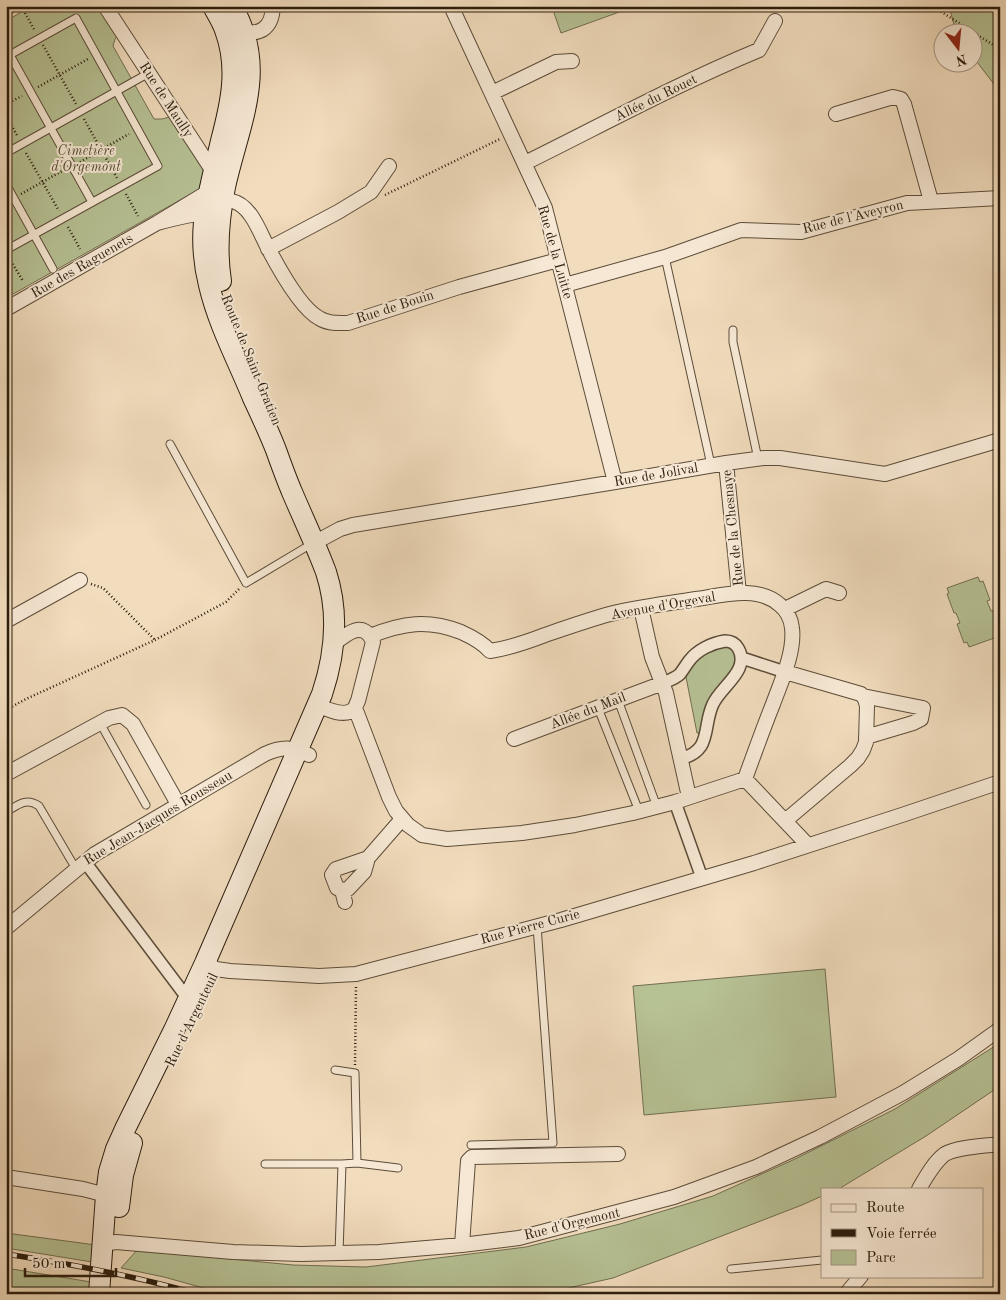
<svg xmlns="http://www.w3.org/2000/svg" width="1006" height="1300" font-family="'Old Standard TT',serif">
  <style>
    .green { fill: #b6c194; stroke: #706e50 }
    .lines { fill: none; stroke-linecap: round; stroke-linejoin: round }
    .service-casing { stroke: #5c4c39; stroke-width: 9 }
    .pedestrian-casing { stroke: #5c4c39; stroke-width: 14 }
    .minor-casing { stroke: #5c4c39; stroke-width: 16 }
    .secondary-casing { stroke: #2b1c0d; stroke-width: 22 }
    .path { stroke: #2b1c0d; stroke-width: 2.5; stroke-dasharray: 1 2.5; stroke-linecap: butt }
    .service { stroke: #f6e8d4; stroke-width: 7 }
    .pedestrian { stroke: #f6e8d4; stroke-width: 11 }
    .minor { stroke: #f6e8d4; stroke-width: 14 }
    .secondary { stroke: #f6e8d4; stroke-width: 20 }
    .rail-casing { stroke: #2b1c0d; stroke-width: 5.5 }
    .rail { stroke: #f6e8d4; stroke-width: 4; stroke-dasharray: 11; stroke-linecap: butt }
    .labels { text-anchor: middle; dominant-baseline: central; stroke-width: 4; stroke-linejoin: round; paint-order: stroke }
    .street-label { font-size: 14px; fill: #2b1c0d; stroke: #f6e8d4 }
    .park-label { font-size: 14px; font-style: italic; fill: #554e36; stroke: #f6e8d4 }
  </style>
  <rect width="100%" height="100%" fill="#f1dcbd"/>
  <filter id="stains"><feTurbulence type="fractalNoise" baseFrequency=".004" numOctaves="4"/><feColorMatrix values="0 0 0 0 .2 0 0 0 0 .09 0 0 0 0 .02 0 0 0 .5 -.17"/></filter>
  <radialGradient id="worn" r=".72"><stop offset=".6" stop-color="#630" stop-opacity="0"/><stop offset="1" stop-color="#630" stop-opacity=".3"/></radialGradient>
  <path class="green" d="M 32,6 L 101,6 L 119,35 L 115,39 L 113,46 L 154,119 L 162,119 L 169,117 L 207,176 L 205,186 L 6,298 L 6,21 Z
    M 561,6 L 636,6 L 561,33 L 554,13 Z
    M 949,6 L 1000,6 L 1000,92 L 974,58 L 974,32 L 956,32 Z
    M 978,577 L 980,582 L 983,581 L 990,600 L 987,601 L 991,611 L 994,611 L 1000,627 L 1000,630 L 998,631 L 1000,636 L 969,647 L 967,642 L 964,643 L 957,624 L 960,623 L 956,613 L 954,613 L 947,594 L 949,593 L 947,588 Z
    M 721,644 L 734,649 L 736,664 L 701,733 L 697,733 L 685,672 L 693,661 Z
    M 825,969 L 836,1097 L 644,1115 L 633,986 Z
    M 1000,1043 L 1000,1086 L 926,1136 L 842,1187 L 839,1189 L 822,1189 L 822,1196 L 802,1205 L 613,1278 L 555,1291 L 532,1294 L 225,1294 L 164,1277 L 121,1268 L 137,1250 L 293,1265 L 366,1267 L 526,1247 L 620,1224 L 713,1196 L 795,1159 L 895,1109 Z
    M 6,1233 L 96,1245 L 92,1262 L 6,1248 Z
    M 6,1268 L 91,1282 L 90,1294 L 21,1294 L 6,1291 Z"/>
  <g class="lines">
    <g class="service-casing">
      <path id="service" d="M 10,55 L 92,202
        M 6,57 L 76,18 L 158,166 L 6,250
        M 6,153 L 149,73
        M 6,184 L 53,269
        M 665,257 L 711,465
        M 733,330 L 733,342 L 758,459
        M 170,444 L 246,583 L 313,543
        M 618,700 L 657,807
        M 598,708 L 639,811
        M 100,723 L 146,805
        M 6,812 C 18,805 26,797 39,806 L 76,869
        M 335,1070 L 355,1073 L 357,1163
        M 471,1145 L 553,1143 L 537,926
        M 265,1164 L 342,1164 L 339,1253
        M 342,1164 L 357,1163 L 398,1168
        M 731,1269 L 822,1260"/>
    </g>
    <g class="pedestrian-casing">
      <path id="pedestrian" d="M 742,658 L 785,672
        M 663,683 C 668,681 676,678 680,674 C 683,670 686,665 689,661 C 697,650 712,643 725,641 C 731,641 735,643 738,648 C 751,670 721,686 713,704 C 702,727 713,751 680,759
        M 675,802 L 702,878
        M 85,862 L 188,999"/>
    </g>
    <g class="minor-casing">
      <path id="minor" d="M 105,6 L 216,176
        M 451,6 L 545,208 L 615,482
        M 6,8 L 9,6
        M 237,31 C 259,36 272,30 273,6
        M 492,93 L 556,62 L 572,61
        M 836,114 L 893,97 L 901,99 L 904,104 L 931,201
        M 525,163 C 602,125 679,83 759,50 L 775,21
        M 157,223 C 168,220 180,217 191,215 C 197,214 204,216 210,213 C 218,210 221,199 232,201 C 251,205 260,233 268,248 C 278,267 300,308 319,318 C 328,324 338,323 348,323 L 459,287 L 558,260
        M 268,249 L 338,212 L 371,192 L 389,166
        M 565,285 L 665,257 L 741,230 L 801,232 L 907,203 L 1000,198
        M 6,309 L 157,223 L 203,195 L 209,193 L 215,195
        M 726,463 L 739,593
        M 314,543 L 340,529 L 353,525 L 615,482 L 726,463 L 764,458 L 780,458 L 885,474 L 1000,440
        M 641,608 L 652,657 L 666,693 L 689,797
        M 785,609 L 826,589 L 839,593
        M 6,621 L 80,580
        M 785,672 L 861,694 L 865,699 L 867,706 L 866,742 L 863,750 L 858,758 L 850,766 L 785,821
        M 863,696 L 923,708 L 921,719 L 913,723 L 866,737
        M 317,705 C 326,709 345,718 354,709 C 356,707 356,704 358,701 L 373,642 C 364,619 346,634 334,644
        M 354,709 L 357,713 L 389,797 L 396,811 L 408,825 L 422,835 L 447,839 L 522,833 L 575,825 L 633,813 L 675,802 L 745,779 C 754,754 763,729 773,704 C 781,682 795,652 792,628 C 791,618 787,611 780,605 C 758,585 723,595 696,599 C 666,604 635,607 606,615 C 586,621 565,628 545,635 C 527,642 509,648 490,651 C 482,642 472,637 461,632 C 427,619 403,623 370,636
        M 514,739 L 663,683
        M 6,774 L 109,718 L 122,715 L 133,724 L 178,804
        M 745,779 L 804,841 L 806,845
        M 368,858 L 364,872 L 348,889 L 342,890 L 337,888 L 332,875 L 336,869 L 368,858 L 402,819
        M 342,890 L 345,902
        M 6,928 L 95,854 L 265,754 C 282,746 292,747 309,755
        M 205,963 L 216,969 L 230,971 L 319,976 L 356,974 L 561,920 L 754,863 L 902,815 L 1000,782
        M 6,1177 L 83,1189 L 106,1195 L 111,1201
        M 919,1189 C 926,1177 934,1162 945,1154 C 957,1147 985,1146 1000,1144
        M 462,1245 L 468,1161 L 472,1157 L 618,1154
        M 102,1246 L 109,1243 L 116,1242 L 233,1252 L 301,1254 L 379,1252 L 462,1245 L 519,1238 L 674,1197 L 756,1167 L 820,1137 L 903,1093 L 958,1059 L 1000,1029
        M 846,1294 L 861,1276"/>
    </g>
    <g class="secondary-casing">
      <path id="secondary" d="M 221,281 C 216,250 219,218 225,187 C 239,123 269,69 232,6
        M 119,1207 L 123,1175 L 132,1143
        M 99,1294 L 106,1195 L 109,1172 L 116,1149 L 125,1129 L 174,1030 L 205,963 L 322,694 C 335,655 339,612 326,572 C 316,545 303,518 292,492 C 286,478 281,464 276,450 C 269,432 261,415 253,398 C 238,361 218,324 209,285 C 204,265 202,243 204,222 C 207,195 215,167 221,141 C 231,103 239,68 225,30 C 222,21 217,14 213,6"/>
    </g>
    <path class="path" d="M 932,6 L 973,32
      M 25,13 L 35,31
      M 974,33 L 1000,49
      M 43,45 L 76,104
      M 38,87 L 88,59
      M 6,104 L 22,96
      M 6,116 L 18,137
      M 84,119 L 117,178
      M 26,153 L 59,211
      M 80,162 L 129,134
      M 21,194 L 64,170
      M 126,194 L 138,216
      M 385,195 L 500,139
      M 68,227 L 80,249
      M 9,258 L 23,281
      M 91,584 L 103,588 L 155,640
      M 6,710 L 26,699 L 155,640 L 226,602 L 239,589
      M 355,1065 L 356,985"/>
    <use href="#service" class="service"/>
    <use href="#pedestrian" class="pedestrian"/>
    <use href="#minor" class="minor"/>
    <use href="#secondary" class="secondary"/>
    <g class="rail-casing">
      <path id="rail" d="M 6,1254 C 71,1264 135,1276 198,1294"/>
    </g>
    <use href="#rail" class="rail"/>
  </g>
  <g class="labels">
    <g class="street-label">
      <text transform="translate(656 98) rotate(-26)">Allée du Rouet</text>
      <text transform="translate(166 100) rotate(57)">Rue de Maully</text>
      <text transform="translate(853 217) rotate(-14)">Rue de l'Aveyron</text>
      <text transform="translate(555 252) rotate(74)">Rue de la Luitte</text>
      <text transform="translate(82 266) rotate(-30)">Rue des Raguenets</text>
      <text transform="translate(395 307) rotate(-18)">Rue de Bouin</text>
      <text transform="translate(251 360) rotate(68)">Route de Saint-Gratien</text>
      <text transform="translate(656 475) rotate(-10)">Rue de Jolival</text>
      <text transform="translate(733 528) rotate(-96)">Rue de la Chesnaye</text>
      <text transform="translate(663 606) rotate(-10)">Avenue d'Orgeval</text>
      <text transform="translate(588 711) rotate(-21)">Allée du Mail</text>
      <text transform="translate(158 818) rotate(-31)">Rue Jean-Jacques Rousseau</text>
      <text transform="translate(530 927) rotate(-15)">Rue Pierre Curie</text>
      <text transform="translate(192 1020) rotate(-64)">Rue d'Argenteuil</text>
      <text transform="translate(572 1224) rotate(-14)">Rue d'Orgemont</text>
    </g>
    <g class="park-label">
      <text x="86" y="151">Cimetière<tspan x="86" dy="16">d'Orgemont</tspan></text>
    </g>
  </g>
  <rect width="1006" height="1300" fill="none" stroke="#f1dcbd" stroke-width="25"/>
  <rect x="8" y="8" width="991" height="1285" fill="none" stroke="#2b1c0d" stroke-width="2.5"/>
  <rect x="12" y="12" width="981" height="1275" fill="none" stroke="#2b1c0d"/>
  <rect x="821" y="1188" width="162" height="90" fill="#f6e8d4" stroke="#a59684"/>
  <rect x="831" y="1204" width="25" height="8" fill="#f6e8d4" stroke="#a59684"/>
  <text x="866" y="1212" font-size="15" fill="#2b1c0d">Route</text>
  <rect x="831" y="1229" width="25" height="8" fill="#2b1c0d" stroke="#a59684"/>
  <text x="866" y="1238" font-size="15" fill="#2b1c0d">Voie ferrée</text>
  <rect x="831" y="1250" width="25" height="15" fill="#b6c194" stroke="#a59684"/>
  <text x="866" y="1262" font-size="15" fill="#2b1c0d">Parc</text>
  <g transform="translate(958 48) rotate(164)"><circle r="24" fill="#f6e8d4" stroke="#a59684"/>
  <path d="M0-4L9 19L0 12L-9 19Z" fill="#8f2418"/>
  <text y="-8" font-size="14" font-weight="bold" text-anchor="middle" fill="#2b1c0d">N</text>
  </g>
  <path d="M25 1268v8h91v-8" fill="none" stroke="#2b1c0d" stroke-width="2.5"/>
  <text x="32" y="1268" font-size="15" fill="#2b1c0d" stroke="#f6e8d4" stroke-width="4" paint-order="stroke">50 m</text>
  <rect width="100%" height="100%" filter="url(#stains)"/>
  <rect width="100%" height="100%" fill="url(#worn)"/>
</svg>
